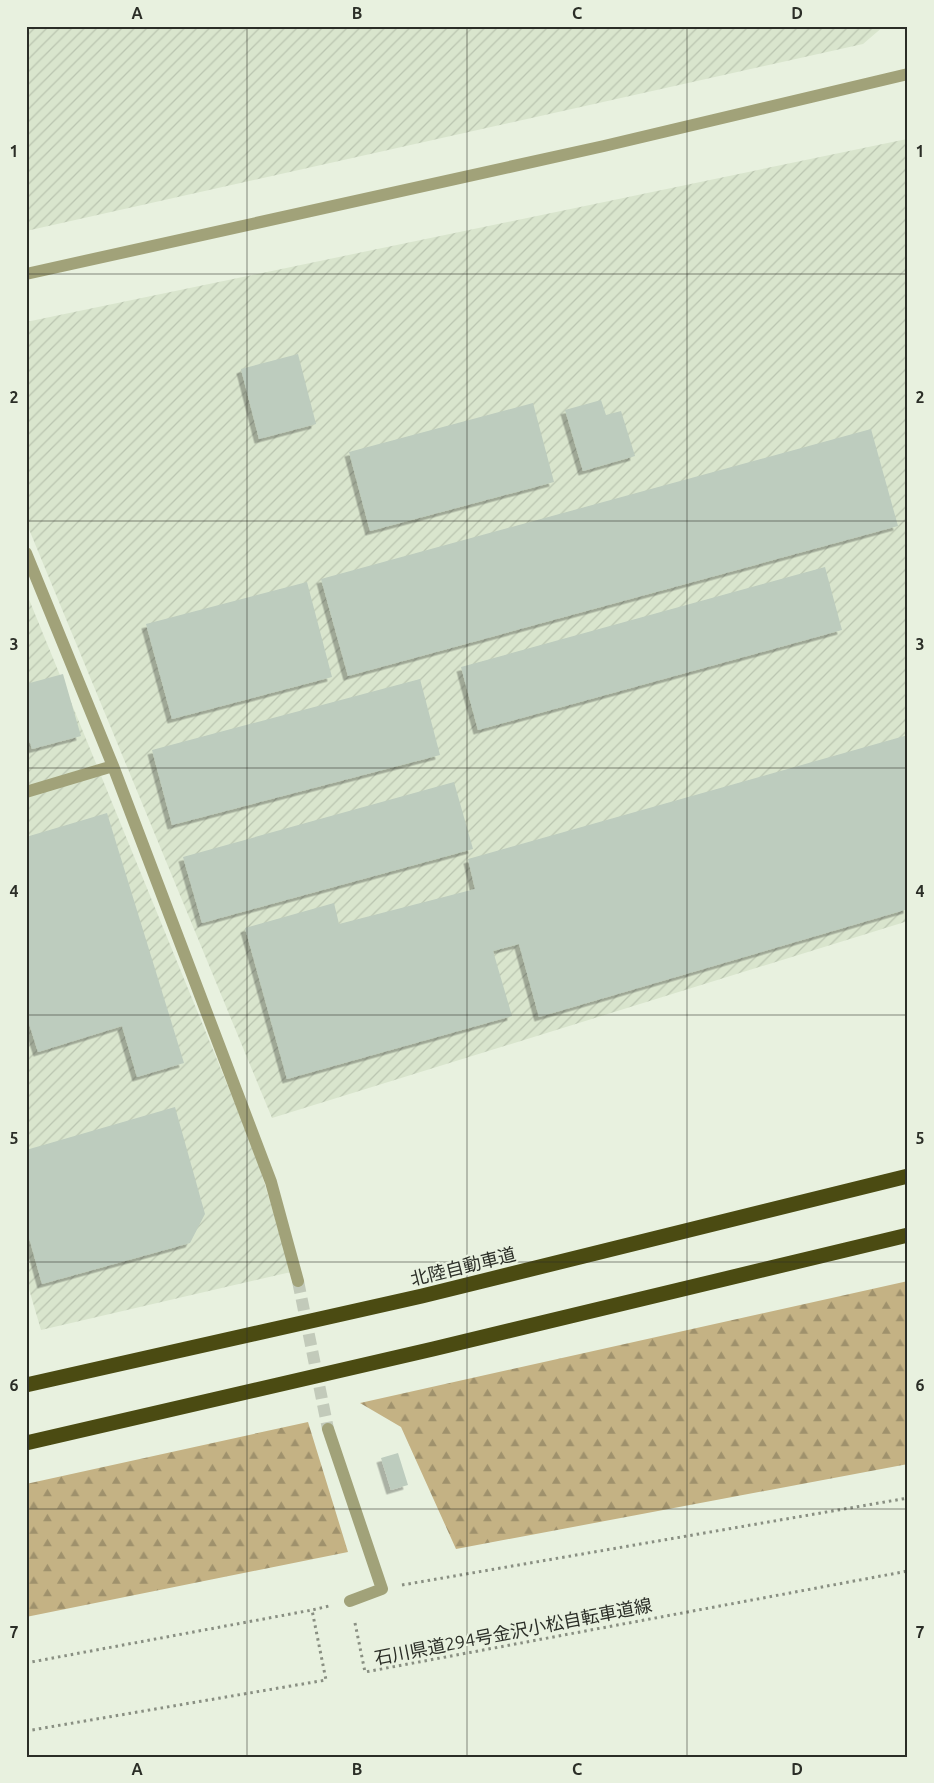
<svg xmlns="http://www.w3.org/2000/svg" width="934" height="1783" font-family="Ubuntu,'Noto Sans JP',sans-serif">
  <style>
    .industrial { fill: url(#industrial-furrows) }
    .forest { fill: url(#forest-firs) }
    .building { fill: #bdccbe; filter: url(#shadow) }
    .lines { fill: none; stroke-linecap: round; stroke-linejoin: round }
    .minor-tunnel { stroke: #c2caba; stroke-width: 12; stroke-dasharray: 12 6; stroke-linecap: butt }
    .path { stroke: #898f82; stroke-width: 3; stroke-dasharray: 2.5 4; stroke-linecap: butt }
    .minor { stroke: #a1a279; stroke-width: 12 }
    .tertiary { stroke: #a1a279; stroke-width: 12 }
    .motorway { stroke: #4b4b12; stroke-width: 15 }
    .grid { fill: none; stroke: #2b2e27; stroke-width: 1; stroke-opacity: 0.55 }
    .labels { text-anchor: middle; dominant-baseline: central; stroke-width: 4.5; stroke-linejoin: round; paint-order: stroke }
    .street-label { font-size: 18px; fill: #2b2e27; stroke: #e8f1df }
    .neatline { fill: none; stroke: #2b2e27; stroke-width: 2 }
    .grid-label { font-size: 16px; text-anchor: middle; font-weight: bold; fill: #2b2e27 }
  </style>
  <defs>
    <pattern id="industrial-furrows" width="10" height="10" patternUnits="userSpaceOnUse" patternTransform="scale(1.25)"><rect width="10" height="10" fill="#d9e5cd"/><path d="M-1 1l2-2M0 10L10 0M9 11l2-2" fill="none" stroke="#bac5b0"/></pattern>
    <pattern id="forest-firs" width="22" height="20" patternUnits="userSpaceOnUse" patternTransform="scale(1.25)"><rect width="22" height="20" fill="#c4b284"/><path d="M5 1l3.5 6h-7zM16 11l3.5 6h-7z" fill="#9f916c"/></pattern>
    <filter id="shadow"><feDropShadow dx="-4.5" dy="4.5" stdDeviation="0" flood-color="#0004"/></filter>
  </defs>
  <rect width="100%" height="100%" fill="#e8f1df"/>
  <path class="industrial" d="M 26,26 L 884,26 L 863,44 L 26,231 Z
    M 907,139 L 908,921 L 272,1118 L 26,522 L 26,322 Z
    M 26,592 L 256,1155 L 291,1272 L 41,1330 L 26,1279 Z"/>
  <path class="forest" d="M 908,1281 L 908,1464 L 456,1549 L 401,1427 L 360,1403 Z
    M 308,1422 L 348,1552 L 26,1617 L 26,1484 Z"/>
  <path class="building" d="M 298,354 L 316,424 L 259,439 L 241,369 Z
    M 601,400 L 606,415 L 621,411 L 635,456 L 583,471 L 565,410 Z
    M 533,403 L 554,482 L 370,531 L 349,452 Z
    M 871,429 L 898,526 L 348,676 L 321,579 Z
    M 825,567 L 842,630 L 478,730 L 461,667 Z
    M 307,582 L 332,677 L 172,719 L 146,624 Z
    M 63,674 L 81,736 L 32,749 L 26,731 L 26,684 Z
    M 420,679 L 440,755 L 172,825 L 152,750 Z
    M 908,735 L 908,909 L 539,1017 L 519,944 L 493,951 L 512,1016 L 287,1079 L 245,928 L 334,903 L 339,924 L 475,889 L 468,859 Z
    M 454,782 L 473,849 L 202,923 L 183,857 Z
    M 107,813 L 184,1063 L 137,1077 L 122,1026 L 38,1052 L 26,1014 L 26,837 Z
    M 175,1107 L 205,1214 L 190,1243 L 42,1284 L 26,1227 L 26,1150 Z
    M 398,1453 L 408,1485 L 391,1490 L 381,1458 Z"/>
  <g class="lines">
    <path class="minor-tunnel" d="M 298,1281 L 328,1429"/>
    <path class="path" d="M 402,1585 L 908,1498
      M 355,1623 L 365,1672 L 908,1571
      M 26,1663 L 312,1610
      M 26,1731 L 326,1680 L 312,1610 L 329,1606"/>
    <path class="minor" d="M 26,553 L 113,766 L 271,1182 L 298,1281
      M 26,792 L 113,766
      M 328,1429 L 382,1589 L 350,1601"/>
    <path class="tertiary" d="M 26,274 L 604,146 L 908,74"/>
    <path class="motorway" d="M 26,1385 L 422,1296 L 908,1176
      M 26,1443 L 433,1349 L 908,1235"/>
  </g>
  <path class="grid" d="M 247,26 L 247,1757M 467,26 L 467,1757M 687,26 L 687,1757M 26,274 L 908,274M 26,521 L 908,521M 26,768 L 908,768M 26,1015 L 908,1015M 26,1262 L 908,1262M 26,1509 L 908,1509"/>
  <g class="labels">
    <g class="street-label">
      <text transform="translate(463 1266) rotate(-14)">北陸自動車道</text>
      <text transform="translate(513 1631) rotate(-11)">石川県道294号金沢小松自転車道線</text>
    </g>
  </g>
  <rect width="934" height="1783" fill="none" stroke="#e8f1df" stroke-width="55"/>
  <rect x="28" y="28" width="878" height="1728" class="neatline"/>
  <g class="grid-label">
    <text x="137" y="19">A</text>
    <text x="357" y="19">B</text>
    <text x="577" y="19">C</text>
    <text x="797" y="19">D</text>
    <text x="14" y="157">1</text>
    <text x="920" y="157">1</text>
    <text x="14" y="403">2</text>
    <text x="920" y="403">2</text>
    <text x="14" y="650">3</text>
    <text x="920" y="650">3</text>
    <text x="14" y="897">4</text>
    <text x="920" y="897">4</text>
    <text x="14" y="1144">5</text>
    <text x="920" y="1144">5</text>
    <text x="14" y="1391">6</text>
    <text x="920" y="1391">6</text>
    <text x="14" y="1638">7</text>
    <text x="920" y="1638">7</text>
    <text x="137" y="1775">A</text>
    <text x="357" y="1775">B</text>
    <text x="577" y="1775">C</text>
    <text x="797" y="1775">D</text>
  </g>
</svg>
